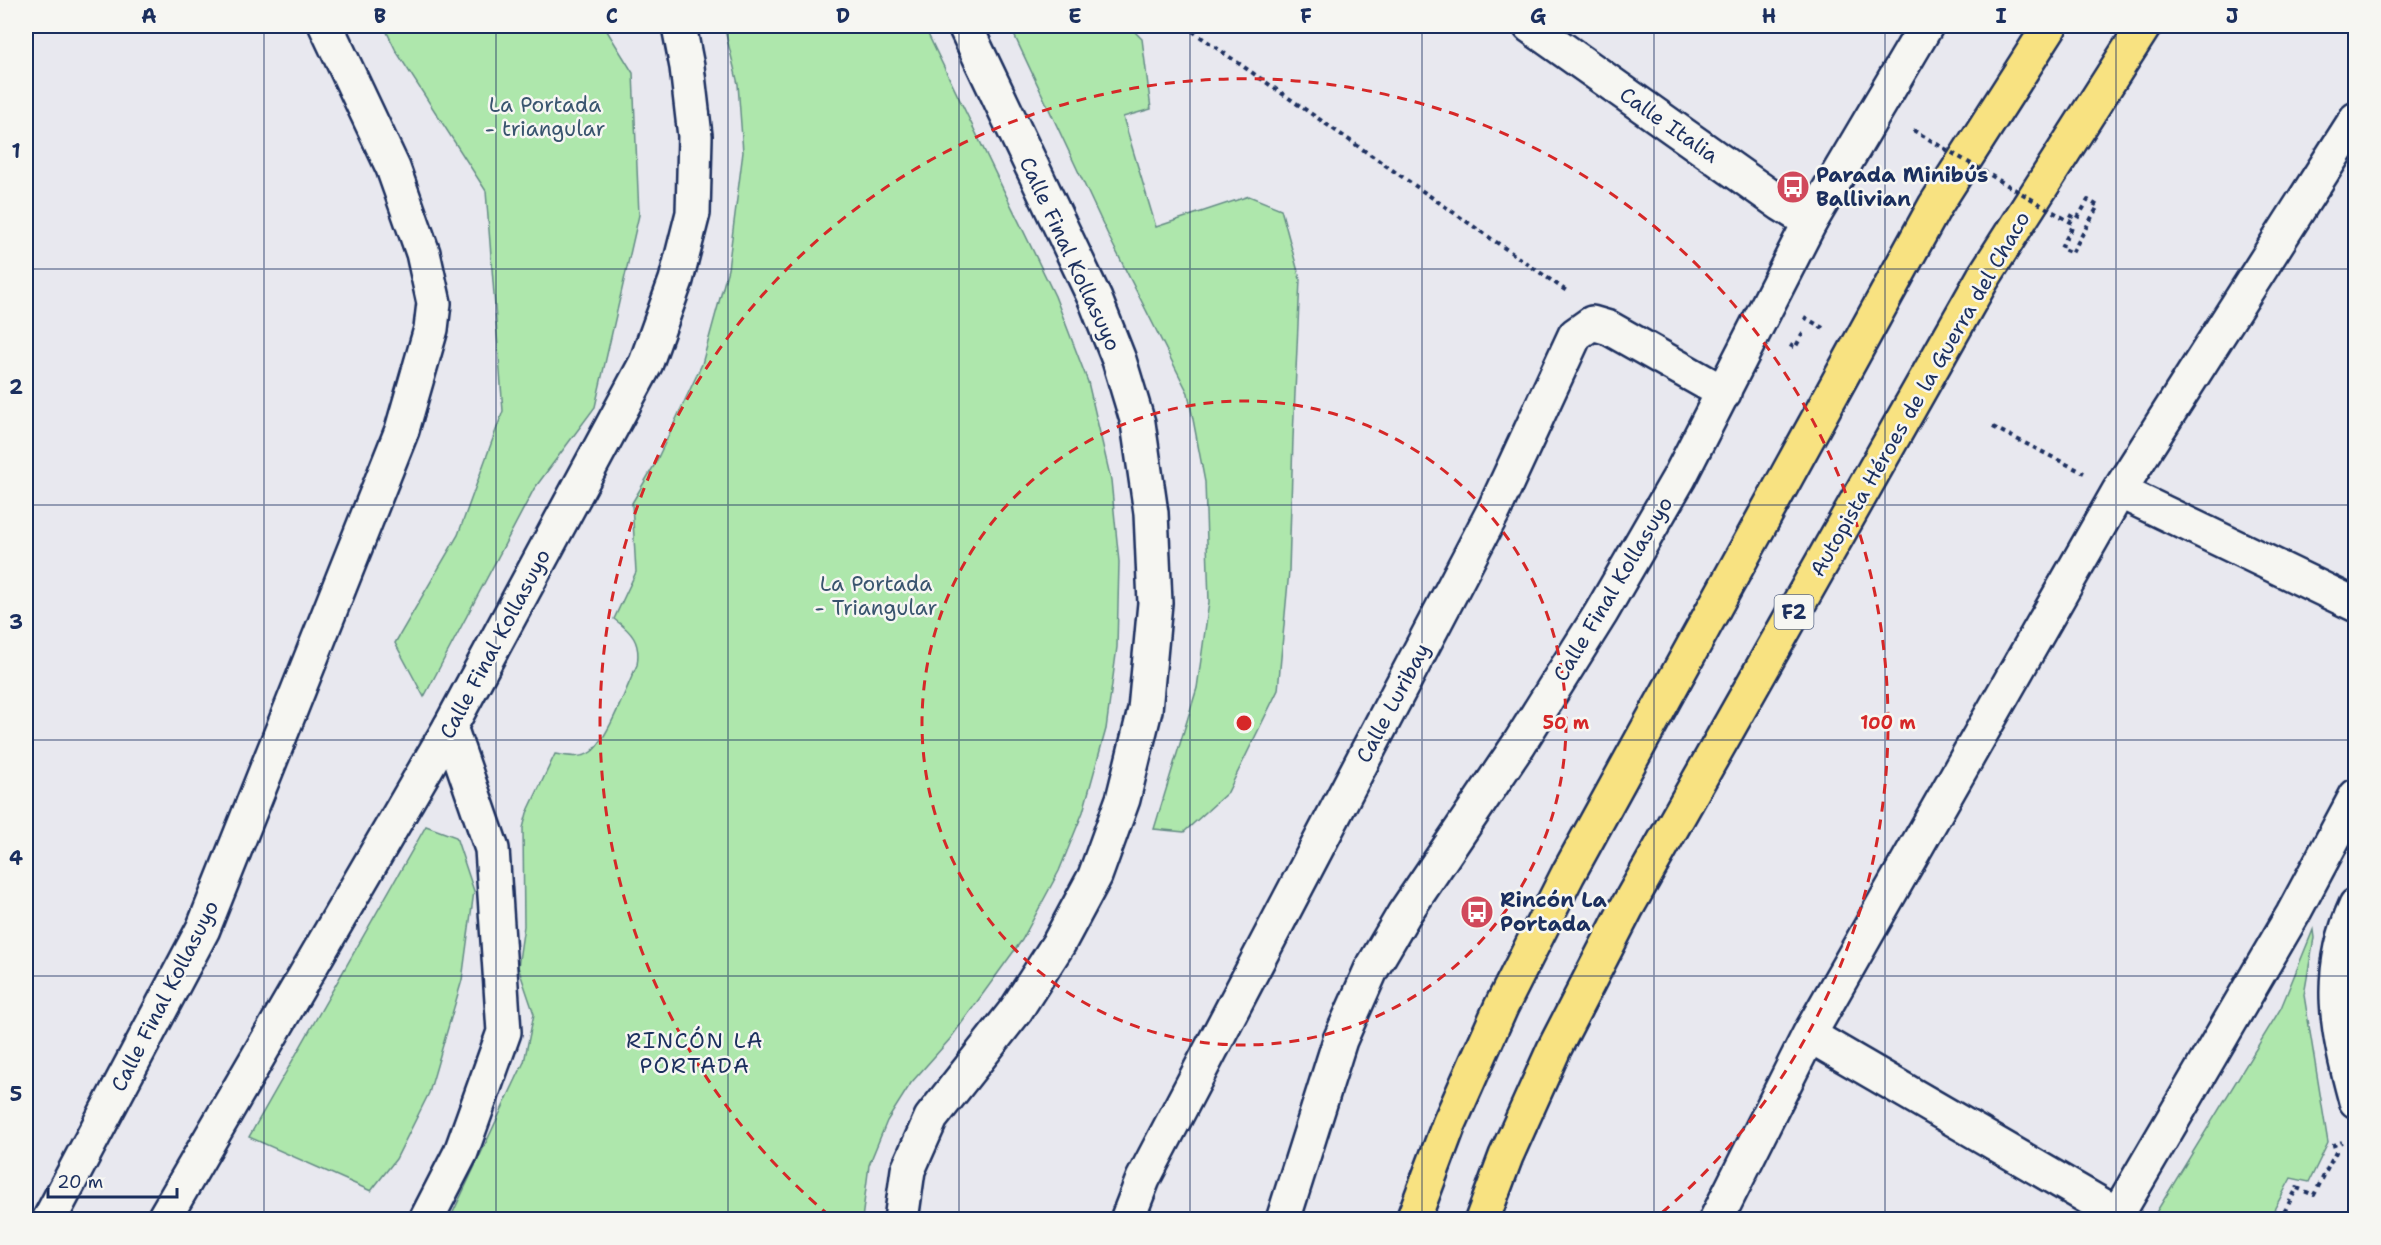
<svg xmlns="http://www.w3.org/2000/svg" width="2381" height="1245" font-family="'Shantell Sans',sans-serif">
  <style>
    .green { fill: #aee7ac; stroke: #648b85; stroke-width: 1.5 }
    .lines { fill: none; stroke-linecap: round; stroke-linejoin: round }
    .minor-casing { stroke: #1b2f5e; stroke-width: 38 }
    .secondary-casing { stroke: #1b2f5e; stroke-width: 38 }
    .motorway-casing { stroke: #1b2f5e; stroke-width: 38 }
    .path { stroke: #1b2f5e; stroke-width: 4; stroke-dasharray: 4.5 4.5; stroke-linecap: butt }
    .minor { stroke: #f6f6f2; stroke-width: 33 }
    .secondary { stroke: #f6f6f2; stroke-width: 33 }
    .motorway { stroke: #f8e281; stroke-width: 33 }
    .path-bridge { stroke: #1b2f5e; stroke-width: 4; stroke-dasharray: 4.5 4.5; stroke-linecap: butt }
    .grid { fill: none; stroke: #1b2f5e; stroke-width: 1.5; stroke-opacity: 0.55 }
    .ring { fill: none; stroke: #d62828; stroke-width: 3; stroke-dasharray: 10 8 }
    .labels { text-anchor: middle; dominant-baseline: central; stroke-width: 5; stroke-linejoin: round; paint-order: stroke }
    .shield { fill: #f6f6f2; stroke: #5d6b8a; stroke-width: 1.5 }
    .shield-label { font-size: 20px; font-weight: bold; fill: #1b2f5e }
    .park-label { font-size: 21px; fill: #38546e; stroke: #f6f6f2 }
    .street-label { font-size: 21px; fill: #1b2f5e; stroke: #f6f6f2 }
    .poi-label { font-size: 21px; font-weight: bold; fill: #1b2f5e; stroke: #f6f6f2; text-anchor: start }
    .neighbourhood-label { font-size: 22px; letter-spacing: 1.5px; fill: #1b2f5e; stroke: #f6f6f2 }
    .centre { fill: #d62828; stroke: #f6f6f2; stroke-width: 3 }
    .ring-label { font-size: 18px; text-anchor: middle; font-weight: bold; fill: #d62828; stroke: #f6f6f2; stroke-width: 5; stroke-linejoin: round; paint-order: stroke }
    .neatline { fill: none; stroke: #1b2f5e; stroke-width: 2 }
    .grid-label { font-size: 20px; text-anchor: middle; font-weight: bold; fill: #1b2f5e }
  </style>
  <rect width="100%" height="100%" fill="#e8e8ef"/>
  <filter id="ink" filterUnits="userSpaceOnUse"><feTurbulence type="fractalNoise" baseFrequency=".0167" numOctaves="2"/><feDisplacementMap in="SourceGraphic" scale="12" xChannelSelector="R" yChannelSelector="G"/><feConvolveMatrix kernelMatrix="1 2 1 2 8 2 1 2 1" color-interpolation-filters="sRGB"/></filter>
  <g filter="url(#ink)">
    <path class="green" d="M 384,26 L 604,26 L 633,73 L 639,215 L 595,407 L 534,489 L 424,697 L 395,643 L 458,535 L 503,411 L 486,191 L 396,51 Z
      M 724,26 L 924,26 L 1055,296 L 1088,382 L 1111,480 L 1119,562 L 1117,647 L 1106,729 L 1083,812 L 1059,871 L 1022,940 L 950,1039 L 911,1083 L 887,1121 L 869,1165 L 862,1219 L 450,1219 L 524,1062 L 534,1014 L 518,967 L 524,926 L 523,828 L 527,813 L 555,754 C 566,756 582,759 591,752 C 608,739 627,686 637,665 C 641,642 632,632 614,619 L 636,572 L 632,503 L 655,464 L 702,364 L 728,269 L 743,152 L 738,84 Z
      M 1010,26 L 1129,26 L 1142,39 L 1151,109 L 1123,117 L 1156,227 L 1249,196 L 1281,209 L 1300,279 L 1293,438 L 1289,571 L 1278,690 L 1228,792 L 1184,832 L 1154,829 L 1197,688 L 1209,602 L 1205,482 L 1188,393 L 1110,239 Z
      M 426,826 L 456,837 L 474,891 L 462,980 L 429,1093 L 396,1159 L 371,1191 L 249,1137 Z
      M 2313,930 L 2314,938 L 2304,995 L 2328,1143 L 2309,1182 L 2291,1178 L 2269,1219 L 2152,1219 L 2281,1008 Z"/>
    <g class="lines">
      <g class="minor-casing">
        <path id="minor" d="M 1530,26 L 1781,204 L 1810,222
          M 2119,491 L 2356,605
          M 1809,1035 L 2117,1214
          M 49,1220 L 203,929 L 402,430 L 431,329 L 434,303 L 423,253 L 393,168 L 326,26
          M 426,1220 L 461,1152 L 504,1032 L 492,849 L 450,727
          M 1127,1220 L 1143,1179 L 1494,510 L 1575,335 L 1592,323 L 1609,328 L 1724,393
          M 1716,1220 L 1809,1035 L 2119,491 L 2356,119
          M 2114,1220 L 2293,914 L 2356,796"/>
      </g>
      <g class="secondary-casing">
        <path id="secondary" d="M 2356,905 C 2325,973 2337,1032 2356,1101
          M 163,1220 L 450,727 L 646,363 L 676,280 L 693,213 L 695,136 L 687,67 L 679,26
          M 901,1220 L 908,1170 L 931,1118 L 1016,1010 L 1059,943 L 1095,876 L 1123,799 L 1145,710 L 1155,603 L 1151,513 L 1138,423 L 1119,360 L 1095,299 L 965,26
          M 1283,1220 L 1340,1040 L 1371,970 L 1404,914 L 1519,744 L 1601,613 L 1679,478 L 1810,222 L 1926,26"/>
      </g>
      <g class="motorway-casing">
        <path id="motorway" d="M 1413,1220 L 1449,1124 L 1501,1007 L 1568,874 L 1935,206 L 2050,26
          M 1482,1220 L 1506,1156 L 1554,1049 L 1626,909 L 1983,278 L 2144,26"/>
      </g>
      <path class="path" d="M 1185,26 L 1568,292
        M 2070,215 L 2077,219 L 2088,200 L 2098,206 L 2072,253 L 2061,248 L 2074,224
        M 1804,317 L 1823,328
        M 1790,345 L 1795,348 L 1802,335 L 1798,332
        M 1993,427 L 2084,473
        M 2280,1220 L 2297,1188 L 2314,1195 L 2336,1152 L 2334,1145 L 2342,1142"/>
      <use href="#minor" class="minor"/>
      <use href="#secondary" class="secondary"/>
      <use href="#motorway" class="motorway"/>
      <path class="path-bridge" d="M 1913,130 L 2074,224"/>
    </g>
  </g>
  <path class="grid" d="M 264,26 L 264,1220M 496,26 L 496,1220M 728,26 L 728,1220M 959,26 L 959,1220M 1190,26 L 1190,1220M 1422,26 L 1422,1220M 1654,26 L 1654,1220M 1885,26 L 1885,1220M 2116,26 L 2116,1220M 26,269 L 2356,269M 26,505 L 2356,505M 26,740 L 2356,740M 26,976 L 2356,976"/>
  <g class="ring">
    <circle cx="1244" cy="723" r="322"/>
    <path d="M830 1216A644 644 0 1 1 1658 1216"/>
  </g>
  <defs>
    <g id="bus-disc" transform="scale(1.725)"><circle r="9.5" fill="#d1495b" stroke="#f6f6f2"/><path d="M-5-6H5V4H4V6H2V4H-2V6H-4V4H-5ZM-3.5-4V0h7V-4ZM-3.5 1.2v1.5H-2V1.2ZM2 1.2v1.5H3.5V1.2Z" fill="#fff"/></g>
  </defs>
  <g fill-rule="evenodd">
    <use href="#bus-disc" x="1793" y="187"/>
    <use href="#bus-disc" x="1477" y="912"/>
  </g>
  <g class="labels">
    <rect class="shield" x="1774.5" y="595" width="39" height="34" rx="4.5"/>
    <g class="shield-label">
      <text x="1794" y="612">F2</text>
    </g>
    <g class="park-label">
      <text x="545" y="105">La Portada<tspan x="545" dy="24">- triangular</tspan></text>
      <text x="876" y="584">La Portada<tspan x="876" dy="24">- Triangular</tspan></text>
    </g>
    <g class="street-label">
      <text transform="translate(1669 125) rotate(35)">Calle Italia</text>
      <text transform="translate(1070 254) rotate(65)">Calle Final Kollasuyo</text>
      <text transform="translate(1920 394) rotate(-60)">Autopista Héroes de la Guerra del Chaco</text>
      <text transform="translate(1613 589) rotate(-59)">Calle Final Kollasuyo</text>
      <text transform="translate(495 644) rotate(-62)">Calle Final Kollasuyo</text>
      <text transform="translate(1393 703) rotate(-62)">Calle Luribay</text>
      <text transform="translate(165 996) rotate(-63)">Calle Final Kollasuyo</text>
    </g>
    <g class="poi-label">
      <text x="1816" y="175">Parada Minibús<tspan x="1816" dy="24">Ballivian</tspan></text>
      <text x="1500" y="900">Rincón La<tspan x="1500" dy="24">Portada</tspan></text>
    </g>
    <g class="neighbourhood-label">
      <text x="695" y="1040">RINCÓN LA<tspan x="695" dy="25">PORTADA</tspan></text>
    </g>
  </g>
  <circle cx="1244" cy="723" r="9" class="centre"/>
  <g class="ring-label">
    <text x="1566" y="729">50 m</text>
    <text x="1888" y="729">100 m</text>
  </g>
  <rect width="2381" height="1245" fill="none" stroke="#f6f6f2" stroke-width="66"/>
  <path d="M48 1188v9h129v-9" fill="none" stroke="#1b2f5e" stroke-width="3"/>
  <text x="57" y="1188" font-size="18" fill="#1b2f5e" stroke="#f6f6f2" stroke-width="4.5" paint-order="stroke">20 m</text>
  <rect x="33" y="33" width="2315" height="1179" class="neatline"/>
  <g class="grid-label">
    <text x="149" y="23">A</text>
    <text x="380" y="23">B</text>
    <text x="612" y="23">C</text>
    <text x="843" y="23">D</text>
    <text x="1075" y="23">E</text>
    <text x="1306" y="23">F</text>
    <text x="1538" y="23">G</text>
    <text x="1769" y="23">H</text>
    <text x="2001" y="23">I</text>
    <text x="2232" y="23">J</text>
    <text x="16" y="158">1</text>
    <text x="16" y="394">2</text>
    <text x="16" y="629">3</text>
    <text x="16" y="865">4</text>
    <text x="16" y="1101">5</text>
  </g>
</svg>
